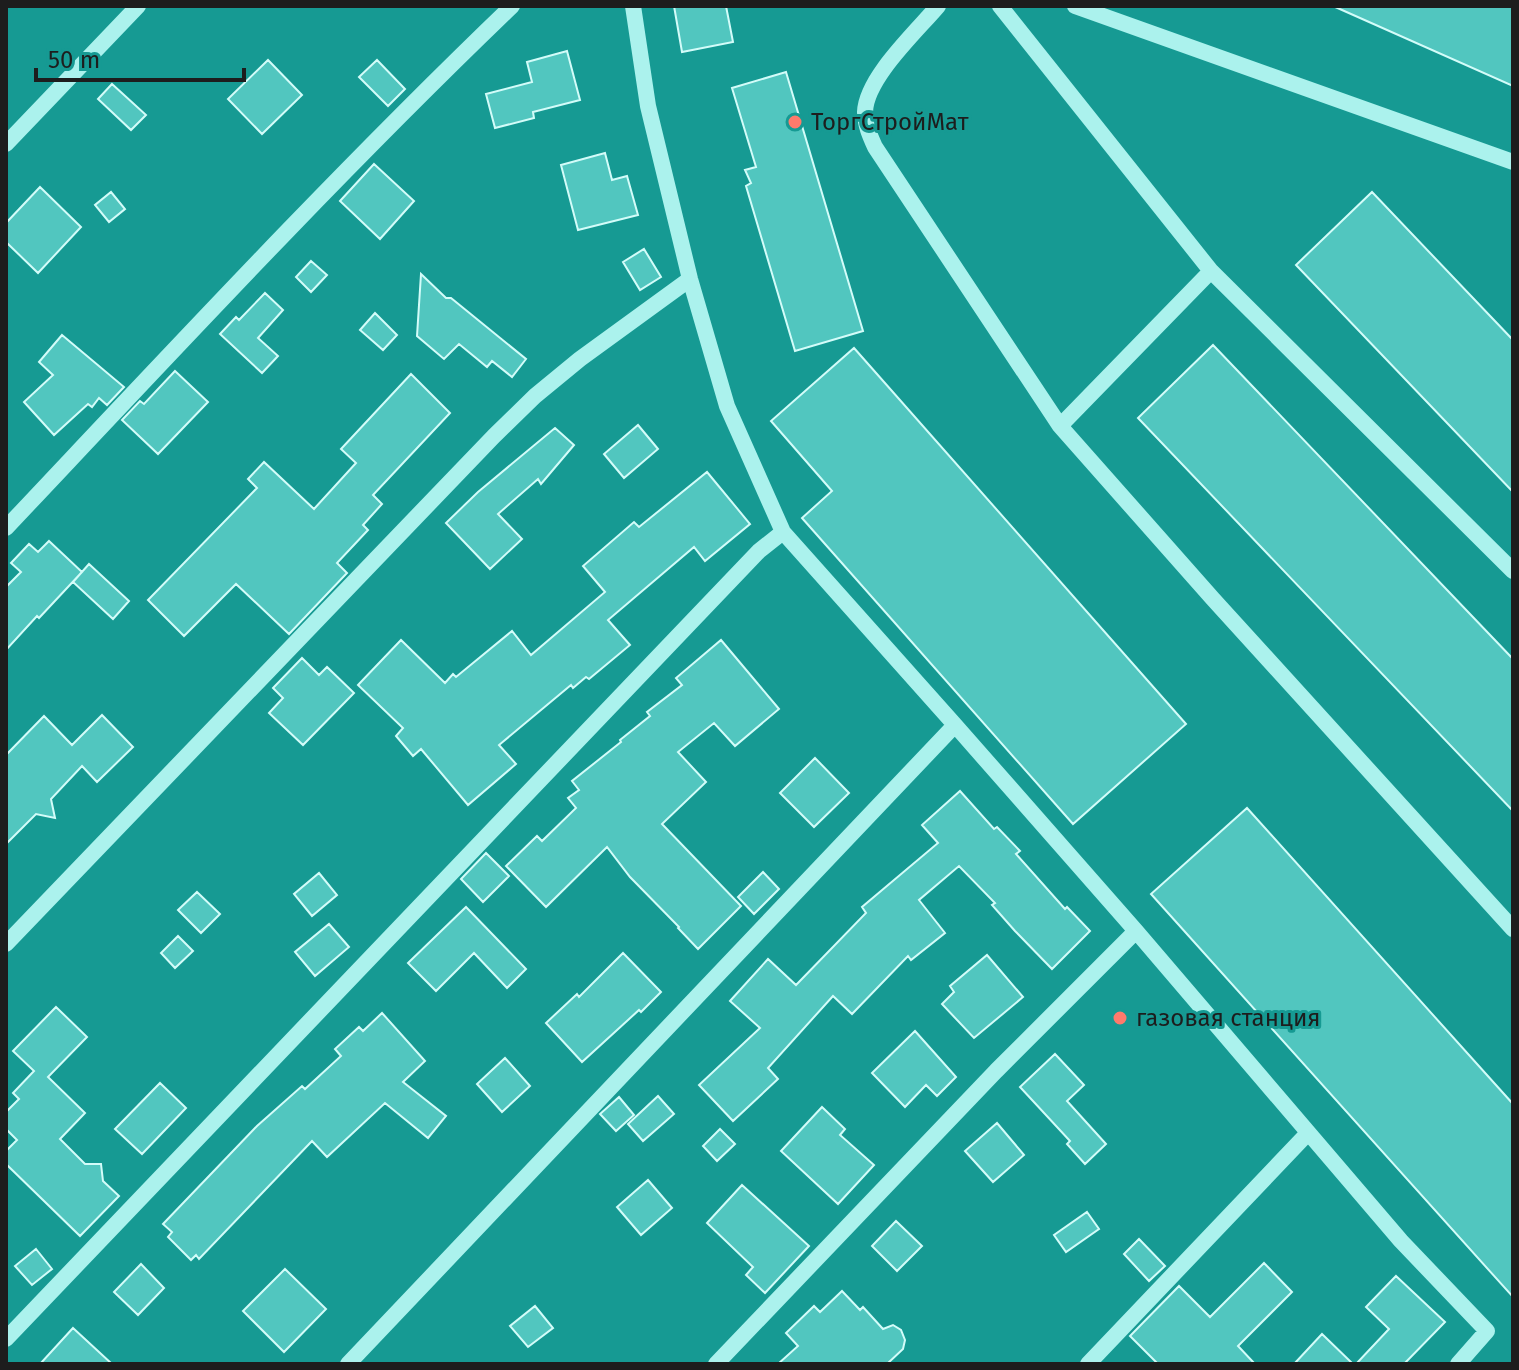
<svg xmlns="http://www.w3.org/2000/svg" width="1519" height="1370" font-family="'Fira Sans',sans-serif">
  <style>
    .building { fill: #51c6bf; stroke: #d3fcf9; stroke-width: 2 }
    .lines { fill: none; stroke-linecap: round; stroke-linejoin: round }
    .lane { stroke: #abf2ed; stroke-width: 16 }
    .poi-dot { fill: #ff7a6c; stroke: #169a93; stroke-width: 3 }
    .labels { text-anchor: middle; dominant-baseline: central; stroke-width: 6; stroke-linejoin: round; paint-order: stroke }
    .poi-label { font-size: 24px; fill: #1d1d1d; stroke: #169a93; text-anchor: start }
  </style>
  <rect width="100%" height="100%" fill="#169a93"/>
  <path class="building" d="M 674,6 L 726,6 L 733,42 L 682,52 Z
    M 1333,6 L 1513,6 L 1513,86 Z
    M 567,51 L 580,100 L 533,112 L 534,118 L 495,128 L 486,94 L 532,82 L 527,62 Z
    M 268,60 L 302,95 L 262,134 L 228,99 Z
    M 377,60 L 405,89 L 388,106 L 359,77 Z
    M 786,72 L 863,331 L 795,351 L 746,186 L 751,183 L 745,170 L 756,167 L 732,88 Z
    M 112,84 L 146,115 L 131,130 L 98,99 Z
    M 605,153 L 612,180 L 627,176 L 638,215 L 578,230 L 561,165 Z
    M 374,164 L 414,201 L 380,239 L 340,201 Z
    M 40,187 L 81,227 L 38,273 L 6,242 L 6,223 Z
    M 111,192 L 125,209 L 109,222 L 95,205 Z
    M 1372,192 L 1513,340 L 1513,492 L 1296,265 Z
    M 644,249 L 661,277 L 640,290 L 623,262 Z
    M 311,261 L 327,275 L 311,292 L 296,277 Z
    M 421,274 L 446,298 L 451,298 L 526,359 L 512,377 L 492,361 L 487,367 L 459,344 L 444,359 L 417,336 Z
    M 265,293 L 283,310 L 258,338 L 278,356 L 262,373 L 220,334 L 236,317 L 239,320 Z
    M 375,313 L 397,335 L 383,350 L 360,330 Z
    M 62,335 L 124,387 L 107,405 L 99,398 L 92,407 L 88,404 L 54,435 L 24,402 L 53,375 L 39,362 Z
    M 1213,345 L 1513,659 L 1513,811 L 1138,418 Z
    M 854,348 L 1186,724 L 1073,824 L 802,518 L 832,491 L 771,421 Z
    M 175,371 L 208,402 L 158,454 L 122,420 L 140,401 L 144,404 Z
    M 411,374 L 450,413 L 373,495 L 382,504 L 363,525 L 368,530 L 337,563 L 347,573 L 289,634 L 236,584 L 184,636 L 148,600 L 257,488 L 248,479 L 264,462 L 314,509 L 356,463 L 341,449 Z
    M 638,425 L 658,449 L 624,478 L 604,454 Z
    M 555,428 L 574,445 L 541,484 L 538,479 L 498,514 L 522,539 L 490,569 L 446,523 L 478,492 Z
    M 707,472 L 750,524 L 705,561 L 694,547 L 608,620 L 630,645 L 589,679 L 586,677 L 573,688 L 571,685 L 499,745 L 516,764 L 468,805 L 421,749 L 413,756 L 396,736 L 403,728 L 358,685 L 401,640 L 445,683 L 453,674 L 456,677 L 512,631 L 531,655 L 605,592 L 583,566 L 634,522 L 639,527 Z
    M 49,541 L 82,572 L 39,618 L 37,616 L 6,650 L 6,587 L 21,572 L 11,563 L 29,544 L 38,552 Z
    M 89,564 L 129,601 L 113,619 L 73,582 Z
    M 721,640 L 779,709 L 735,746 L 714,723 L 678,752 L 706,782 L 662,824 L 741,906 L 698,949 L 678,928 L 679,927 L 630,877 L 607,847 L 546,907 L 506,866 L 537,836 L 542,841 L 576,808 L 568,798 L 579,790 L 572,781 L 621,742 L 620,740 L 650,716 L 647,712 L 682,685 L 676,678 Z
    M 302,658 L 319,675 L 327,667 L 354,693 L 303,745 L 269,713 L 283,698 L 273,688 Z
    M 102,715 L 133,747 L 97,782 L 82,766 L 51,799 L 55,818 L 36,814 L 6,844 L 6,755 L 44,716 L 72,745 Z
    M 815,758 L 849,793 L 814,827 L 780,793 Z
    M 960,791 L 994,829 L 997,827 L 1020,851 L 1016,854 L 1065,909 L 1067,907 L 1090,931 L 1052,969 L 1015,931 L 992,905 L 995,903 L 959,866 L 919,900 L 945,933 L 911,960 L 908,956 L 852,1014 L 833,996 L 768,1068 L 778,1079 L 733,1121 L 699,1085 L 760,1028 L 730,1001 L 768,959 L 796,985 L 866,913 L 862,907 L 938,843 L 922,825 Z
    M 1247,808 L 1513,1104 L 1513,1297 L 1151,894 Z
    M 486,853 L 509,876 L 483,902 L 461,879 Z
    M 763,872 L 779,889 L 754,914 L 738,897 Z
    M 319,873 L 337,895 L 312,916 L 294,894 Z
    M 197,892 L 220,914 L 201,933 L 178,910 Z
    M 466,907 L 526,969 L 507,988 L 474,953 L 436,991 L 408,963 Z
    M 329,924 L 349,947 L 315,976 L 295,952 Z
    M 178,936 L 193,951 L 175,968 L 161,953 Z
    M 623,953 L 661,992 L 641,1012 L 639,1010 L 582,1062 L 546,1023 L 577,994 L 579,997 Z
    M 987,955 L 1023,997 L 974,1038 L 942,1004 L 954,992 L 950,986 Z
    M 56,1007 L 87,1037 L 48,1077 L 85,1113 L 60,1139 L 85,1164 L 101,1164 L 103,1181 L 119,1196 L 80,1236 L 6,1164 L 6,1151 L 17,1140 L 6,1129 L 6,1112 L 19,1099 L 13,1093 L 34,1071 L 13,1051 Z
    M 382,1013 L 425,1061 L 403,1082 L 446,1116 L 428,1138 L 385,1103 L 327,1157 L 312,1141 L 199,1259 L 196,1255 L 191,1260 L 168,1237 L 172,1232 L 163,1224 L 257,1126 L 302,1086 L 305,1089 L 341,1056 L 335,1049 L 359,1027 L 363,1031 Z
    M 915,1031 L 956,1077 L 937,1096 L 926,1085 L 905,1107 L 872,1073 Z
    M 1055,1054 L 1084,1085 L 1067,1101 L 1106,1144 L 1085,1164 L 1067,1144 L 1070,1141 L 1020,1087 Z
    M 505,1058 L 530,1086 L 502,1112 L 477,1084 Z
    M 160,1083 L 186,1108 L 142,1154 L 115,1129 Z
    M 658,1096 L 674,1114 L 643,1141 L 628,1124 Z
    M 619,1097 L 634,1115 L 616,1131 L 600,1114 Z
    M 822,1107 L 845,1129 L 840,1135 L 874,1165 L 838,1204 L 781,1151 Z
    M 997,1123 L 1024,1155 L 993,1182 L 965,1151 Z
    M 720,1129 L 735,1144 L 717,1161 L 703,1146 Z
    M 648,1180 L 672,1208 L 641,1235 L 617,1207 Z
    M 742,1185 L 809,1246 L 765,1293 L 746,1275 L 753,1267 L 707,1223 Z
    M 1087,1212 L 1099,1229 L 1066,1252 L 1054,1235 Z
    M 896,1221 L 922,1246 L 897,1271 L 872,1246 Z
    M 1139,1239 L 1165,1266 L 1149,1281 L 1124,1254 Z
    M 36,1249 L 52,1269 L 32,1285 L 15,1266 Z
    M 1264,1263 L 1292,1292 L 1238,1346 L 1255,1364 L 1158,1364 L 1130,1336 L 1179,1286 L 1210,1317 Z
    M 141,1264 L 164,1288 L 138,1315 L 114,1292 Z
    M 285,1269 L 326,1309 L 284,1352 L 243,1311 Z
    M 1396,1276 L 1445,1322 L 1404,1364 L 1356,1364 L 1389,1329 L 1366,1307 Z
    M 842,1291 L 860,1310 L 863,1307 L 883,1329 L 893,1325 L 901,1330 L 905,1340 L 903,1349 L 887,1364 L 778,1364 L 798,1346 L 786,1333 L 814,1306 L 820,1312 Z
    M 535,1306 L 553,1328 L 528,1347 L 510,1326 Z
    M 73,1328 L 112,1364 L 40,1364 Z
    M 1322,1334 L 1353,1364 L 1294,1364 Z"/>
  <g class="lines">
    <path class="lane" d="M 633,6 L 648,106 L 690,279 L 727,406 L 783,532 L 955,725 L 1136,931 L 1401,1241 L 1487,1331 L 1458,1364
      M 938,6 C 916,32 866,78 865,112 C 865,125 870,136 875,147 L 1060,426
      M 1000,6 L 1211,271 L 1060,426 L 1213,599 L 1513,929
      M 1075,6 L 1513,162
      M 6,144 L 138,6
      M 1211,271 L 1513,571
      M 6,528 C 172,352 337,174 512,6
      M 6,944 L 494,436 L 535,396 L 580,359 L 690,279
      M 6,1339 L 759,551 L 783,532
      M 348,1364 L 955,725
      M 716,1364 L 996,1071 L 1136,931
      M 1088,1364 L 1308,1133"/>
  </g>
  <g class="poi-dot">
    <circle cx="795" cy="122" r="8"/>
    <circle cx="1120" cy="1018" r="8"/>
  </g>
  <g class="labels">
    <g class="poi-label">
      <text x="811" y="122">ТоргСтройМат</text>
      <text x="1136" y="1018">газовая станция</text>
    </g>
  </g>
  <rect width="1519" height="1370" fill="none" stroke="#1d1d1d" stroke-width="16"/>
  <path d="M36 68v12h208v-12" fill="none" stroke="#1d1d1d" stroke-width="4"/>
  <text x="48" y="68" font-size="24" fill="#1d1d1d" stroke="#169a93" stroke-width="6" paint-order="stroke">50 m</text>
</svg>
